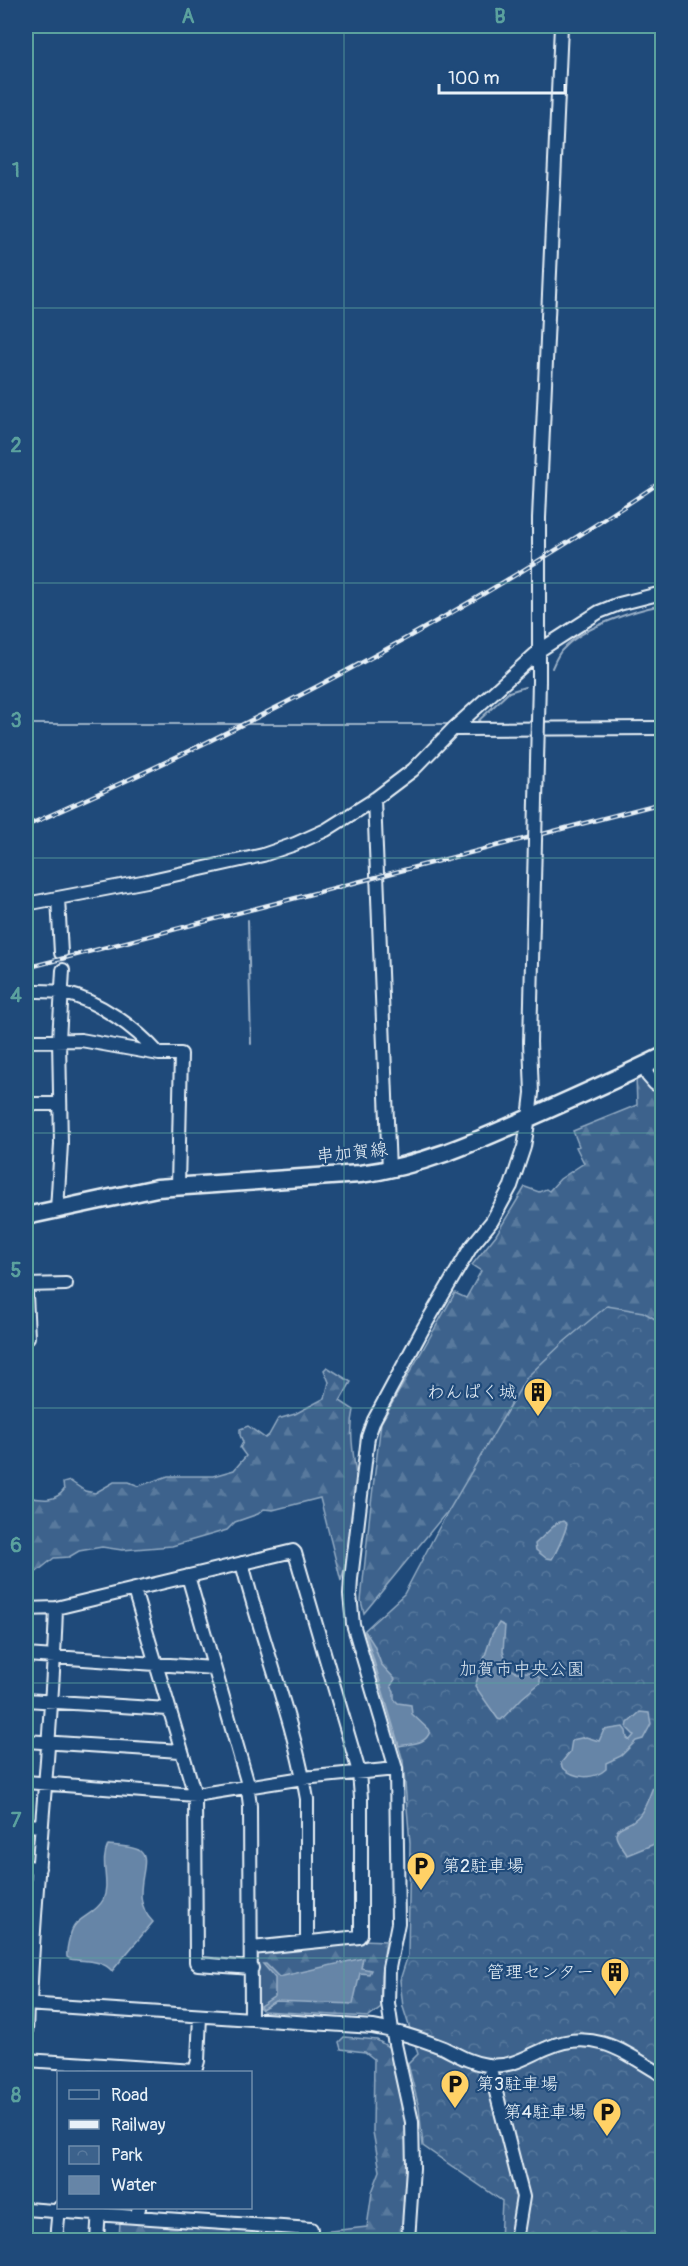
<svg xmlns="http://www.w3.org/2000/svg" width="688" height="2266" font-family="Pangolin,'Klee One',sans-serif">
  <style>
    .forest { fill: url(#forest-firs); stroke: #92aac2; stroke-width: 1.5 }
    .park { fill: url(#park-crowns); stroke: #92aac2; stroke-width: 1.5 }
    .water { fill: #6685a7; stroke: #9ab0c7; stroke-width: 1.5 }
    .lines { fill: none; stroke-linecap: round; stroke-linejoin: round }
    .stream { stroke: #9ab0c7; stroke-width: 2 }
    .minor-casing { stroke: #e8f1f8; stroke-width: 16 }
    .major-casing { stroke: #e8f1f8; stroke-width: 21 }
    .minor { stroke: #1f4a7a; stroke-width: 12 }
    .major { stroke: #1f4a7a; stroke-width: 16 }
    .rail-casing { stroke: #e8f1f8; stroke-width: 4.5 }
    .rail { stroke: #1f4a7a; stroke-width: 2; stroke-dasharray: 7; stroke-linecap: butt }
    .minor-bridge-casing { stroke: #e8f1f8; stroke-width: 16; stroke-linecap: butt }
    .minor-bridge { stroke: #1f4a7a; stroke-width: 12 }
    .grid { fill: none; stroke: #5ba19e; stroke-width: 1.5; stroke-opacity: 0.55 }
    .labels { text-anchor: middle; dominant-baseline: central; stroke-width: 4.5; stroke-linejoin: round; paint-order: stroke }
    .street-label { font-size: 18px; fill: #e8f1f8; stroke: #1f4a7a }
    .poi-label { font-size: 18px; fill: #e8f1f8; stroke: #1f4a7a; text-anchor: end }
    .park-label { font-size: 18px; fill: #d7e3ed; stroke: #1f4a7a }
    .neatline { fill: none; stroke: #5ba19e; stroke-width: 2 }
    .grid-label { font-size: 20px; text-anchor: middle; font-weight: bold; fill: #5ba19e }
  </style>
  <defs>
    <pattern id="forest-firs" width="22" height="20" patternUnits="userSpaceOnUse" patternTransform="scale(1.5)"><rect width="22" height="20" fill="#3c628c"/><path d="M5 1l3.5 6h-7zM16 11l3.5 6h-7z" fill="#58799d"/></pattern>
    <pattern id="park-crowns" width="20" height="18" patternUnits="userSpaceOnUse" patternTransform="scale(1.5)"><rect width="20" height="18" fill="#3c628c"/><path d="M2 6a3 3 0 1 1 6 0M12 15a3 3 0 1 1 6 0" fill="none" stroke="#58799d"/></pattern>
  </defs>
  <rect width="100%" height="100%" fill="#1f4a7a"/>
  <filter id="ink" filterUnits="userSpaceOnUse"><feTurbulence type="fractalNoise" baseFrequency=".0167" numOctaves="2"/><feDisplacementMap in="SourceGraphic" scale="12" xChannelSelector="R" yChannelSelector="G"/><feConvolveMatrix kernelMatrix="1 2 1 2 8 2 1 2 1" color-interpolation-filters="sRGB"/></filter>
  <g filter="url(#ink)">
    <path class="forest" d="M 662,1063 L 662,1451 L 474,1514 L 445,1514 L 364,1613 L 361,1601 L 370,1512 L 381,1423 L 455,1293 L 466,1298 L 481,1271 L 472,1265 L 496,1235 L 525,1187 L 539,1192 L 546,1189 L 549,1191 L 560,1179 L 584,1163 L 576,1147 L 579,1146 L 573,1131 L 637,1105 L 636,1077 Z
      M 327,1367 L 351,1382 L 340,1401 L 354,1410 C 347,1439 358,1469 357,1498 C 356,1526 348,1554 341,1581 L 320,1498 L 273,1510 L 264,1509 L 258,1514 L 235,1522 L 227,1530 L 203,1537 L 172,1546 L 122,1550 L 102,1547 L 79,1551 L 69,1557 L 54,1558 L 34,1574 L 26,1571 L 26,1497 C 40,1499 54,1503 64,1490 L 63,1483 L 70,1481 L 85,1491 L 95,1493 L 114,1482 L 129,1482 L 139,1486 L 168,1476 L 213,1476 L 234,1470 L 246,1456 L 240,1448 L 243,1442 L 240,1435 L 240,1429 L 248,1426 L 265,1438 L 269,1435 L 278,1419 L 295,1414 L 325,1398 L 329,1382 L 324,1370 Z
      M 362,1940 L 386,1941 L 381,1975 L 381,2008 L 369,2017 L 263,2011 L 258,2006 L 258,1955 L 261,1952 Z
      M 344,2037 L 377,2040 L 390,2048 C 395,2075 403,2102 406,2129 C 409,2166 404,2204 401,2240 L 119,2240 L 120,2222 L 312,2233 L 367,2227 L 372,2192 L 380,2171 L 373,2132 L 374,2059 L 365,2052 L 341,2049 L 339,2042 Z"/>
    <path class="park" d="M 607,1306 L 643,1312 L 662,1323 L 662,2240 L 500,2240 L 502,2201 L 423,2146 L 419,2108 L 408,2064 L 418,2054 L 403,2007 L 400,1980 L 408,1955 L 410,1843 L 403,1761 L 364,1631 L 404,1594 L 442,1522 L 527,1377 L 565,1341 Z"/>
    <path class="water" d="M 563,1521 L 567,1524 C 565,1533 557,1551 552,1559 L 546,1558 L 536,1550 L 535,1544 L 557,1523 Z
      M 499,1623 L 505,1626 L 503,1651 L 508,1667 L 516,1672 L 533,1672 L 540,1678 L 540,1683 L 522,1698 L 501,1720 L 498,1719 L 475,1686 L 492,1634 Z
      M 365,1631 L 374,1645 L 381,1664 L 395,1679 L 391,1686 L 394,1691 L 394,1699 L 398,1703 L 411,1705 L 412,1714 L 430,1731 C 426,1745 412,1743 399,1746 Z
      M 640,1712 L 649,1713 L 651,1724 L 643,1739 L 636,1741 L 621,1756 L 606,1763 L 606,1769 C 594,1780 574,1779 562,1767 L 561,1763 L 570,1752 L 572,1740 L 586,1737 L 599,1741 L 604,1730 L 623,1727 L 626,1731 L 627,1738 L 630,1740 L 634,1735 L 627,1728 L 628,1723 Z
      M 653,1787 L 662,1789 L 662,1841 L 627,1855 C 624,1849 615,1840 616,1834 C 617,1826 629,1825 634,1820 C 644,1813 648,1799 653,1787 Z
      M 108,1845 C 117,1846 133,1846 140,1851 C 155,1862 126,1895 153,1922 L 112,1971 C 102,1959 84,1962 70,1959 L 67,1957 C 66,1950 70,1931 75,1925 C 81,1917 97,1912 103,1900 C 111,1882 99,1863 108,1845 Z
      M 363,1958 L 361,1968 L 371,1970 L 369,1974 L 360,1973 L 353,2004 L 275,2001 L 262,2009 L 260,2006 L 275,1996 L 275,1978 L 263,1964 L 266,1964 L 279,1977 Z"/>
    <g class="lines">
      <path class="stream" d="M 552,668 C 555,661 558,653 564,648 C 583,627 635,610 662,605
        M 26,724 L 447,724
        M 475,724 L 509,692 L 525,687
        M 248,920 L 251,1044"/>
      <g class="minor-casing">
        <path id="minor" d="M 539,681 L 539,518 L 561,26
          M 453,729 L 662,728
          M 374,799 L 389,1170
          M 58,898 L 61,953
          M 26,904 L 147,881 L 263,855 L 295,844 L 326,830 L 372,801 L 413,770 L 453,729 L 540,650 L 599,612 L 619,604 L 662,593
          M 26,991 C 38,991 52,990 64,993 C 99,1001 135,1027 159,1054 L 181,1054 L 178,1185
          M 26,1041 L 81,1040 L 159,1054
          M 644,1066 L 648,1076 L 655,1084 L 662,1084
          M 26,1104 L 60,1104
          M 57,1210 L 61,1144 L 59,1040 L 63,970
          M 26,1285 L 66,1284
          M 26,1294 L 28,1337
          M 242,1563 C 262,1642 293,1718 307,1799 L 307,1941
          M 188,1576 L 247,1781 L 250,1806 L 251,2019
          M 134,1590 L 195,1795 L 196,1962 L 198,1964 L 252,1968
          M 26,1609 L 56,1608 L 293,1551 L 295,1553 L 359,1772 L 361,1798 L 361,1934 L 359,1937 L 252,1948
          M 26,1655 L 213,1668
          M 26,1700 L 168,1709
          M 26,1741 L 180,1751
          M 26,1782 L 195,1795 L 303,1778 L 396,1769
          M 26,1825 L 42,1826
          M 26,1867 L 39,1868
          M 26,2004 L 373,2027 C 397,2031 421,2039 444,2048 C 458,2055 471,2063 487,2065 C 511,2068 526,2057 547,2048 C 593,2027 625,2052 662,2075
          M 30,2004 C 35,1872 52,1741 56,1608
          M 26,2033 L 27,2004
          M 26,2060 L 195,2071 L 198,2061 L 200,2016
          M 489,2065 L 523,2197 L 516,2240
          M 26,2209 L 136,2217 L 139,2208
          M 136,2217 L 311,2229
          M 56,2240 L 59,2208
          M 97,2240 L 99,2209
          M 408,2240 L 413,2168 L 412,2122 L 392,2030 L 388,2003 L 389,1968 L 398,1923 L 396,1769 L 353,1624 L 350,1595 L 351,1579 L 368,1437 L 374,1420 L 424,1327 L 471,1247 L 492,1221 L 511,1186 L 524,1147 L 529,1118 L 532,1093 L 530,1042"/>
      </g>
      <g class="major-casing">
        <path id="major" d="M 26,1216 L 157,1188 L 360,1174 C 422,1166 473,1143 529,1118 C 574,1098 619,1078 662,1057"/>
      </g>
      <use href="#minor" class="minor"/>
      <use href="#major" class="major"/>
      <g class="rail-casing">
        <path id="rail" d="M 26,826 C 247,729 462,617 662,481
          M 26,968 L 662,803"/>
      </g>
      <use href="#rail" class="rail"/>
      <g class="minor-bridge-casing">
        <path id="minor-bridge" d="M 530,1042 L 539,681"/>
      </g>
      <use href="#minor-bridge" class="minor-bridge"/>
    </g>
  </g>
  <path class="grid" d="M 344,26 L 344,2240M 26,308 L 662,308M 26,583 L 662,583M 26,858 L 662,858M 26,1133 L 662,1133M 26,1408 L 662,1408M 26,1683 L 662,1683M 26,1958 L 662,1958"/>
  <defs>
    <g id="building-pin" transform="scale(1.5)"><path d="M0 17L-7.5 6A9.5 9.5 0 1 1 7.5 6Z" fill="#ffd166" stroke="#1f4a7a"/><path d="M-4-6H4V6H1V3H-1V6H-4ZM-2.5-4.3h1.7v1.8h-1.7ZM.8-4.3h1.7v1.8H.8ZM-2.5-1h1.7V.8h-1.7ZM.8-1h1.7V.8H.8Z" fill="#111"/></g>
    <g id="parking-pin" transform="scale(1.5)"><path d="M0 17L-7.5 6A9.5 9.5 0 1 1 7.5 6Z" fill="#ffd166" stroke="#1f4a7a"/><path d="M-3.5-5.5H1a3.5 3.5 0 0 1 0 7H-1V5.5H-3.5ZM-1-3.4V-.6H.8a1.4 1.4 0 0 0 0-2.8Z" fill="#111"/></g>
  </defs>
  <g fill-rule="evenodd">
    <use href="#building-pin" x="538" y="1392"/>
    <use href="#parking-pin" x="421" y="1866"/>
    <use href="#building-pin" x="615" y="1972"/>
    <use href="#parking-pin" x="455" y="2084"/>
    <use href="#parking-pin" x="607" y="2112"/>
  </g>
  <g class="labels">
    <g class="street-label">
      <text transform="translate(352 1153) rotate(-6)">串加賀線</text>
    </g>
    <g class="poi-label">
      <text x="517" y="1392">わんぱく城</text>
      <text x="442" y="1866" text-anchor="start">第2駐車場</text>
      <text x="594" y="1972">管理センター</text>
      <text x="476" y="2084" text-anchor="start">第3駐車場</text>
      <text x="586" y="2112">第4駐車場</text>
    </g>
    <g class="park-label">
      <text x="522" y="1669">加賀市中央公園</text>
    </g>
  </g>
  <rect width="688" height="2266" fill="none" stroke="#1f4a7a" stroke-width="66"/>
  <rect x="57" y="2071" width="195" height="138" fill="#1f4a7a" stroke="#6f8dac" stroke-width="1.5"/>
  <rect x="69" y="2090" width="30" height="9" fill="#1f4a7a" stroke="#6f8dac" stroke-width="1.5"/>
  <text x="111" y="2101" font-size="18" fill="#e8f1f8">Road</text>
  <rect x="69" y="2120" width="30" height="9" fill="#e8f1f8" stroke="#6f8dac" stroke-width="1.5"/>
  <text x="111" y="2131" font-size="18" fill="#e8f1f8">Railway</text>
  <rect x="69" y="2146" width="30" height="18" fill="url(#park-crowns)" stroke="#6f8dac" stroke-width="1.5"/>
  <text x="111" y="2161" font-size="18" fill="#e8f1f8">Park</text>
  <rect x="69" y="2176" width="30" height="18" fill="#6685a7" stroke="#6f8dac" stroke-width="1.5"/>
  <text x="111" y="2191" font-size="18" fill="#e8f1f8">Water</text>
  <path d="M439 84v9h126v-9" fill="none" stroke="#e8f1f8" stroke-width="3"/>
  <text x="448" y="84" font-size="18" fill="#e8f1f8" stroke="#1f4a7a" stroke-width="4.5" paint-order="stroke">100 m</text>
  <rect x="33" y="33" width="622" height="2200" class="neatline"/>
  <g class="grid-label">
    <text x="188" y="23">A</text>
    <text x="500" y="23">B</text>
    <text x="16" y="177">1</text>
    <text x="16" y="452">2</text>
    <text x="16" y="727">3</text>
    <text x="16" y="1002">4</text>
    <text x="16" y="1277">5</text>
    <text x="16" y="1552">6</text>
    <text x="16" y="1827">7</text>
    <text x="16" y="2102">8</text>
  </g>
</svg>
